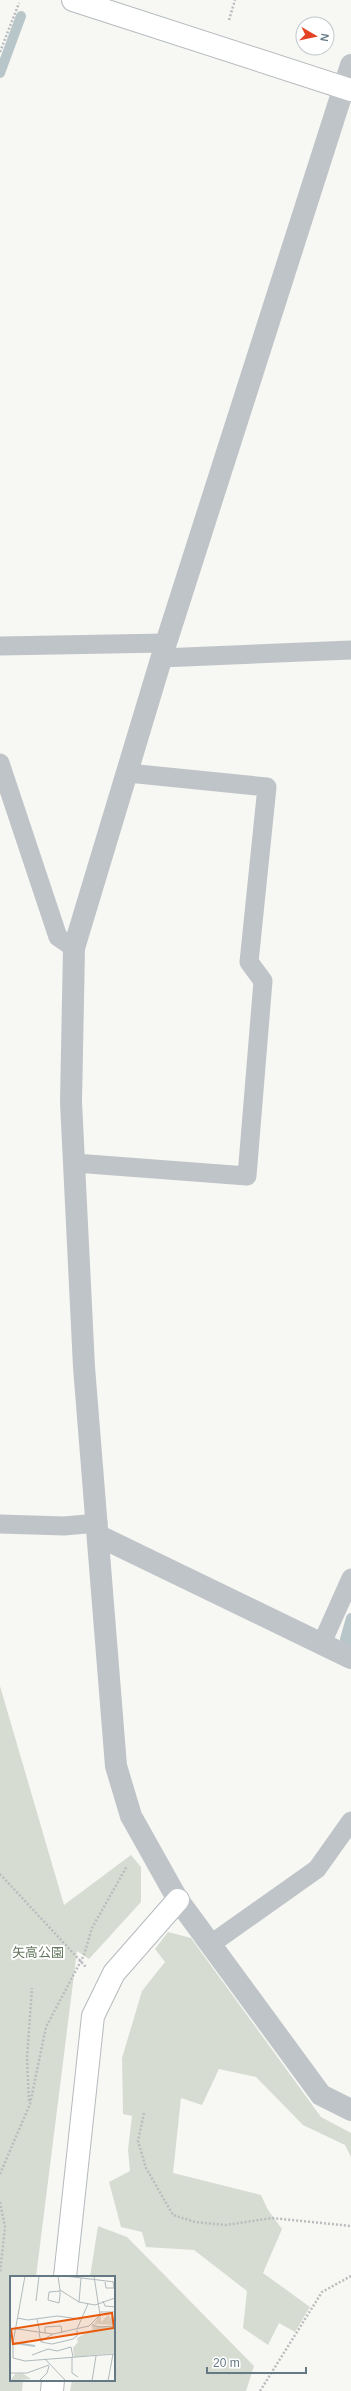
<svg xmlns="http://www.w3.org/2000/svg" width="351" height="2391" font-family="Helvetica,'Noto Sans JP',sans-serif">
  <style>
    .green { fill: #d7dcd2 }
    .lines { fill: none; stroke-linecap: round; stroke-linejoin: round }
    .stream { stroke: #b8c6c9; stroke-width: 10 }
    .secondary-casing { stroke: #b4babe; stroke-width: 24 }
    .path { stroke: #b9bdbf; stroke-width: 2.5; stroke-dasharray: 2 2; stroke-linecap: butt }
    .lane { stroke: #bfc4c8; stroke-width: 19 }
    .street { stroke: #bfc4c8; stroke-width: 22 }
    .secondary { stroke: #fff; stroke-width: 22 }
    .labels { text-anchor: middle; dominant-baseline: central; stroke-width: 4; stroke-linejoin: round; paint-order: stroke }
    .park-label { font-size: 13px; fill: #667760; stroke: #fff }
    .inset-river { fill: none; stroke: #b8c6c9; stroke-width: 2 }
    .inset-road { fill: none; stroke: #b0babd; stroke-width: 1 }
    .view { fill: #e8590c; fill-opacity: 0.15; stroke: #e8590c; stroke-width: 2 }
    .inset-edge { fill: none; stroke: #657985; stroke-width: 2 }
  </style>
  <rect width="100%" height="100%" fill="#f7f7f3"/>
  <path class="green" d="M 0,1686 L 64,1905 L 131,1855 L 141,1867 L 141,1902 L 89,1959 L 77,1951 L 36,2277 L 11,2277 L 11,2380 L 23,2380 L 22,2391 L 0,2391 Z
    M 168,1932 L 191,1938 L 321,2117 L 351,2133 L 351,2157 L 345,2145 L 303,2125 L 256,2077 L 219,2069 L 202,2105 L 181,2098 L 173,2173 L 261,2195 L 268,2210 L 282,2229 L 263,2273 L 310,2307 L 295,2332 L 279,2323 L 268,2345 L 243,2328 L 247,2291 L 194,2250 L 146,2247 L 142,2232 L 121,2227 L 109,2182 L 130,2171 L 128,2150 L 132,2116 L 123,2114 L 122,2058 L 142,1991 L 165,1962 L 155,1949 Z
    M 98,2226 L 127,2237 L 254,2366 L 246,2391 L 70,2391 L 72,2380 L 114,2380 L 114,2277 L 90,2277 Z"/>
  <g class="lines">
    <path class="stream" d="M 0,73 L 21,16
      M 351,1618 L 345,1639 L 351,1642"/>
    <g class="secondary-casing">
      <path id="secondary" d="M 73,0 L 351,90
        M 65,2277 L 93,2016 L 114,1973 L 178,1900
        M 52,2391 L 53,2380"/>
    </g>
    <path class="path" d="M 229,20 L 235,0
      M 0,52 L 19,3
      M 0,1874 L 86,1967
      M 29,2101 L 27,2058 L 32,1988
      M 144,2113 L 138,2141 L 146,2168 L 173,2215 L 195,2222 L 226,2225 L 272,2218 L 351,2226
      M 0,2174 L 30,2104 L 46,2027 L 84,1955 L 92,1928 L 127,1866
      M 0,2202 L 5,2227 L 0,2273
      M 260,2391 L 322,2292 L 351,2276"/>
    <path class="lane" d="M 0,646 L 166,643
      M 161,658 L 351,650
      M 0,763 L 58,937 L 74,948
      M 75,1163 L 247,1176 L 263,981 L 249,962 L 267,787 L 128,773
      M 0,1524 L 64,1526 L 98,1523
      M 322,1643 L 351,1578
      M 211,1944 L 317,1869 L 351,1821"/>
    <path class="street" d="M 351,65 L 166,643 L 74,948 L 71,1102 L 84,1367 L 116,1766 L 131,1816 L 178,1900 L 321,2095 L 351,2110
      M 99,1536 L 351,1658"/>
    <use href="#secondary" class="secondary"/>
  </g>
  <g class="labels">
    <g class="park-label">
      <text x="38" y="1952">矢高公園</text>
    </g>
  </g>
  <g transform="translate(10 2276)">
    <rect width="105" height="105" fill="#f7f7f3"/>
    <path d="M 91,37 L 91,46 L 98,39 L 100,41 L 97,47 L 101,41 L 105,42 L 105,49 L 84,48 ZM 81,49 L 105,51 L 105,77 L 64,81 L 63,72 L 68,66 L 67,62 L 83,53 ZM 12,97 L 21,103 L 0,105 L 5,98 Z" fill="#d7dcd2"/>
    <path class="inset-river" d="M 5,67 L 25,70"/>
    <path class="inset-road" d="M 15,0 L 3,67 L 3,82 L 15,85 L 105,78M 48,0 L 50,14 L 69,26 L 85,29 L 105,22M 55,0 L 105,6M 95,6 L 96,12 L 104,12 L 103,6M 50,14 L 50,19 L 49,27 L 38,24 L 39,16 L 50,15M 26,25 L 29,0M 93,25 L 95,30 L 105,31M 69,26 L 71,2M 90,36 L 105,36M 7,42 L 18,44 L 47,40 L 70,43M 27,43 L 30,57M 82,48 L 88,51 L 105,50M 0,52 L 43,58 L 79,50 L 90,39 L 84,0M 67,53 L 78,28M 29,57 L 31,66 L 42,68 L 63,63 L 67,60 L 67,54M 35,57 L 35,51 L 51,50 L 52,57M 31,65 L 43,58M 22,79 L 38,73 L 47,75 L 61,71 L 63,81M 62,81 L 62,97 L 68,101M 35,83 L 56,105M 0,97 L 17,97 L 39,89M 29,105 L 37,97 L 39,90M 82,105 L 86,80M 98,105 L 103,78"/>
    <path class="view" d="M 102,37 L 104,52 L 3,68 L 1,53 Z"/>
    <rect width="105" height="105" class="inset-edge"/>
  </g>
  <g transform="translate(315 36) rotate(99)"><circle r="19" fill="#ffffff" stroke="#c1c9ce"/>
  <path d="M0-3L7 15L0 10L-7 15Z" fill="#e54225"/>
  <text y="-6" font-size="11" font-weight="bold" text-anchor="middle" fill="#657985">N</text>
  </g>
  <path d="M207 2367v6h99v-6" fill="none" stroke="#657985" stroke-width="2"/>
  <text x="213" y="2367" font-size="12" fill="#657985" stroke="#ffffff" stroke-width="3" paint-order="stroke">20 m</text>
</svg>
